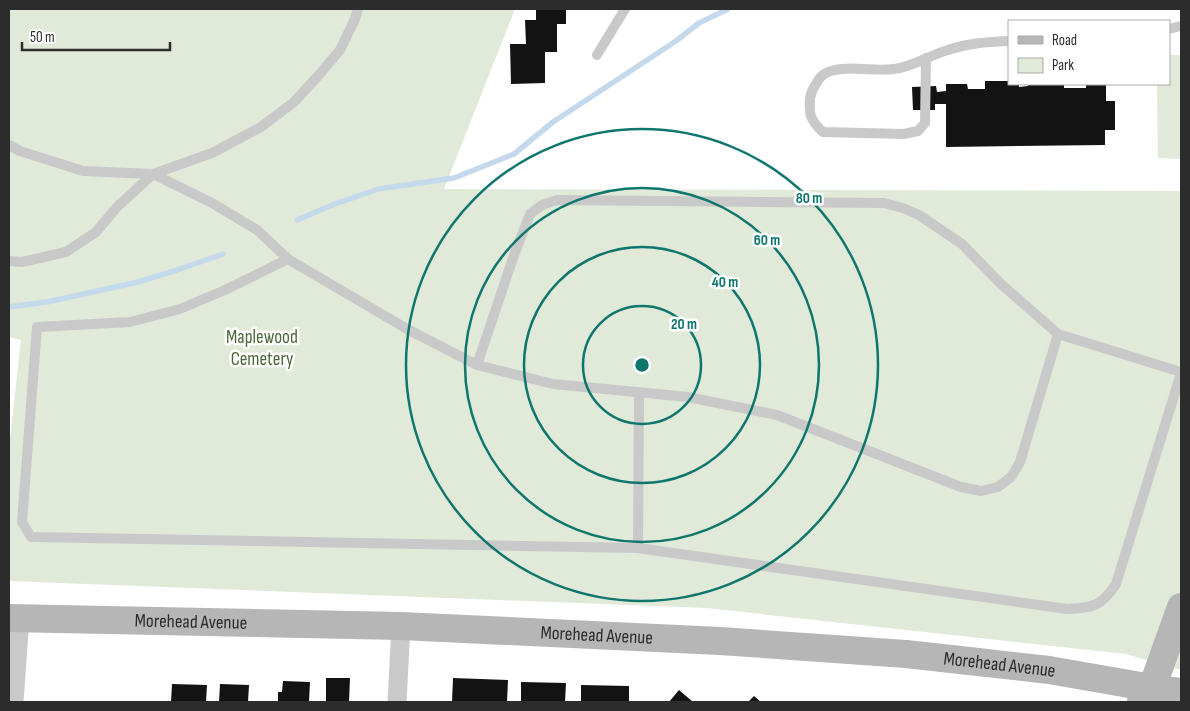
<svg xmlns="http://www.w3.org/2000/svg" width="1190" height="711" font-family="'Sofia Sans Condensed',sans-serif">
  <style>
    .green { fill: #e1ead8 }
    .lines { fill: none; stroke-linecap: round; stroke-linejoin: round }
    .stream { stroke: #c4d9eb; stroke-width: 5.5 }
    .building { fill: #131313 }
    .lane { stroke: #c9c9c9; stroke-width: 10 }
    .street { stroke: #c9c9c9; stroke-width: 19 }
    .secondary { stroke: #b6b6b6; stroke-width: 28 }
    .ring { fill: none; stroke: #0f766e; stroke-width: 2.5 }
    .labels { text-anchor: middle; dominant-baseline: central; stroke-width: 5; stroke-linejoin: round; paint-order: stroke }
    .park-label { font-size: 19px; fill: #4c6839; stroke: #fff }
    .street-label { font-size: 19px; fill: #2c2c2c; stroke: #fff }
    .centre { fill: #0f766e; stroke: #fff; stroke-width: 2.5 }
    .ring-label { font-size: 15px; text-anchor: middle; font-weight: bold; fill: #0f766e; stroke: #fff; stroke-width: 5; stroke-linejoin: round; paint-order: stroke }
  </style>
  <rect width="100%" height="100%" fill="#fff"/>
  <path class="green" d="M 9,9 L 515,9 L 444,189 L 1181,191 L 1181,670 L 1126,654 L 706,608 L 9,581 L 9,448 L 21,340 L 9,337 Z
    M 1169,55 L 1181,55 L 1181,159 L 1158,158 L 1157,84 L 1169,84 Z"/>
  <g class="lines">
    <path class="stream" d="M 297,220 L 332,205 L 378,189 L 454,178 L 514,154 L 553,122 L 676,41 L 699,23 L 728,9
      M 9,307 L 47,302 L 138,282 L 177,270 L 223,254"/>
  </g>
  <path class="building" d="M 536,9 L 566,9 L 566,24 L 557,24 L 557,52 L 545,52 L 545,83 L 511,84 L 510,44 L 526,44 L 525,20 L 536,20 Z
    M 985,81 L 1009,81 L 1009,84 L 1019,84 L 1019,87 L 1028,86 L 1028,84 L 1064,84 L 1064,88 L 1086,88 L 1086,84 L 1106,84 L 1106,101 L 1115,101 L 1115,130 L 1105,130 L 1105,145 L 946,147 L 946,104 L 935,104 L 935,110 L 913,110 L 912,87 L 936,86 L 937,92 L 946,91 L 946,84 L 967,84 L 968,89 L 985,89 Z
    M 326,678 L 350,678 L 349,702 L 326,702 Z
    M 453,678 L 508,680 L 507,702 L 452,702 Z
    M 283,681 L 310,682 L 309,702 L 278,702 L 278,692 L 282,692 Z
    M 521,682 L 566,683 L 565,702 L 521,702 Z
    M 172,684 L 207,685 L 206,702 L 171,702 Z
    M 220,684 L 249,685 L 248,702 L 219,702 Z
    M 581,685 L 629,686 L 629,702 L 581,702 Z
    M 679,690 L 693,702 L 669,702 Z
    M 754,696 L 761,702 L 748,702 Z"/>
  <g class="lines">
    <path class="lane" d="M 1169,29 L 1181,26
      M 597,55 L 625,9
      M 926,58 L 925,123 L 918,131 L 904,134 L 823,132 C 810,120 809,115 810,98 C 811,93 813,88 816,84 C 818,80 822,75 826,73 C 844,64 874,72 894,69 C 913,67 930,55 948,50 C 968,43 988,42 1009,41
      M 9,145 L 20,151 L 83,171 L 153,174 L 212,153 L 261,127 L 294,102 L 318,76 L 340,50 L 355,19 L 358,9
      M 9,261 L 22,262 L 66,252 L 96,232 L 117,207 L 153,174 L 212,203 L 257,230 L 288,259
      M 1058,334 L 1020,462 L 1011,477 L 998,487 L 981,491 L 961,487 L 777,415 L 688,397 L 553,384 L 477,365 L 407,329 L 288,259 L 225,290 L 180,309 L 130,322 L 37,327 L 22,522 L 31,537 L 638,548 L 1067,609 C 1092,608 1102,606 1116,584 L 1181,373
      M 477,365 L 513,258 L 530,214 L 542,205 L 557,200 L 884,203 L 903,208 L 919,215 L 962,244 L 1001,284 L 1058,334 L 1181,372
      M 638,548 L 639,392"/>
    <path class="street" d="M 14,702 L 20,618
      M 397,702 L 401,626"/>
    <g class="secondary">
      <path id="s1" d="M 9,618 L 401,626 L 720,641 L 906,654 L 978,662 L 1049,670 L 1152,688 L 1181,692"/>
      <path d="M 1141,701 L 1152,688 L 1181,607"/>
    </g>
  </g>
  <g class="ring">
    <circle cx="642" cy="365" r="59"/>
    <circle cx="642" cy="365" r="118"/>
    <circle cx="642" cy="365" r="177"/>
    <circle cx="642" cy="365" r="236"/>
  </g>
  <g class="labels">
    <g class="park-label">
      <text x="262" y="337">Maplewood<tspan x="262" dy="22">Cemetery</tspan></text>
    </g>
    <g class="street-label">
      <text stroke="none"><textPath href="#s1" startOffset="182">Morehead Avenue</textPath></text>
      <text stroke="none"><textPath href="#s1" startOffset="588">Morehead Avenue</textPath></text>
      <text stroke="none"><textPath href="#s1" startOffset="992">Morehead Avenue</textPath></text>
    </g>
  </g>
  <circle cx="642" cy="365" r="8" class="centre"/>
  <g class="ring-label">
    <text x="809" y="203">80 m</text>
    <text x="767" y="245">60 m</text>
    <text x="725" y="287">40 m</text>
    <text x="684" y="329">20 m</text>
  </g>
  <rect width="1190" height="711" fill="none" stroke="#2c2c2c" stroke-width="20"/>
  <rect x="1008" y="20" width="162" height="65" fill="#ffffff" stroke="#ababab"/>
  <rect x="1018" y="36" width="25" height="8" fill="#b6b6b6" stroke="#ababab"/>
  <text x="1052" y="45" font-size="15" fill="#2c2c2c">Road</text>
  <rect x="1018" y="58" width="25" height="15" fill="#e1ead8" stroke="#ababab"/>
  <text x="1052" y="70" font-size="15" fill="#2c2c2c">Park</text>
  <path d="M22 42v8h148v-8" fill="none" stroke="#2c2c2c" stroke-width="2.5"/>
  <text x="30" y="42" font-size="15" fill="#2c2c2c" stroke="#ffffff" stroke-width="4" paint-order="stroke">50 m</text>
</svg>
